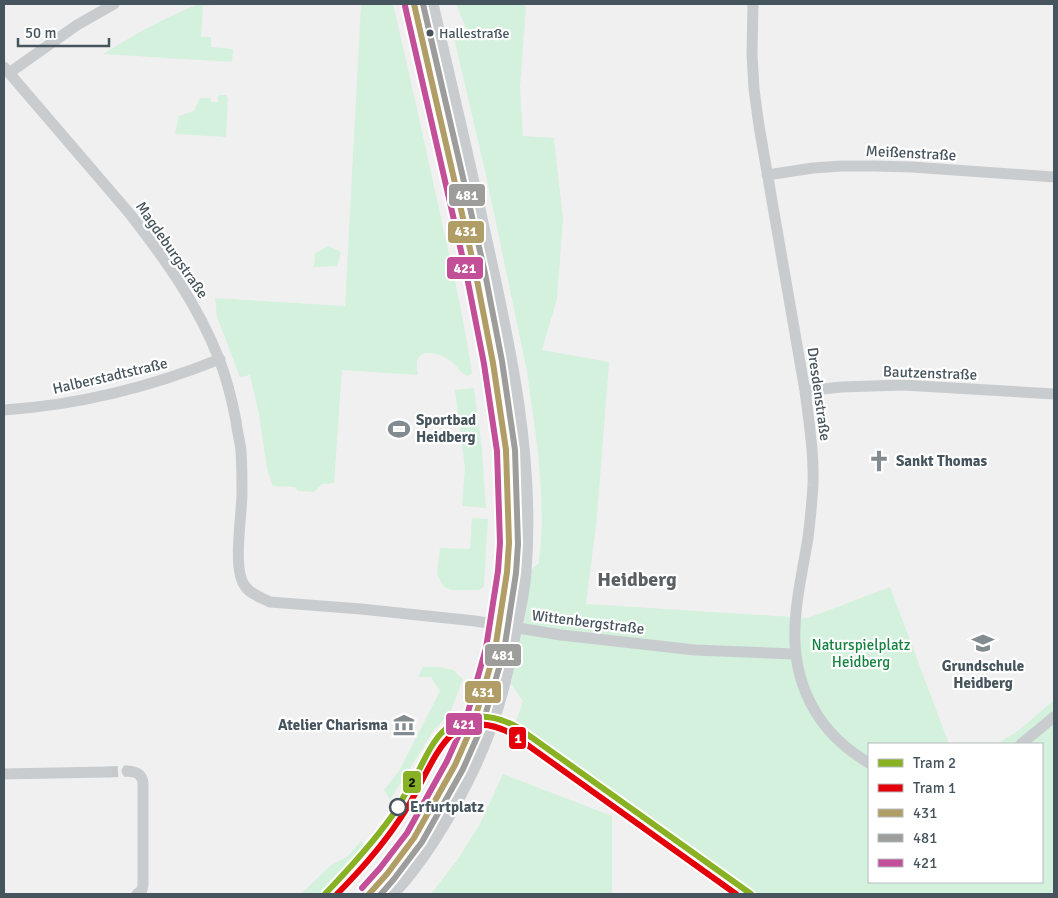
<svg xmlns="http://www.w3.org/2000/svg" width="1058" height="898" font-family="Signika,sans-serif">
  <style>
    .green { fill: #d3f1dc }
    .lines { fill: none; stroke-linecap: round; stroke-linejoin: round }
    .minor-tunnel { stroke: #c6c9cb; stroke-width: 11; stroke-dasharray: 11 5.5; stroke-linecap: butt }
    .minor { stroke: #c9cccf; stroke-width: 11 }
    .tertiary { stroke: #c9cccf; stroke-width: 15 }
    .bus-1-casing { stroke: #fff; stroke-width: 10 }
    .bus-2-casing { stroke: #fff; stroke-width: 10 }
    .bus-3-casing { stroke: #fff; stroke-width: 10 }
    .bus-1 { stroke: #b19e67; stroke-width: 6 }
    .bus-2 { stroke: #9d9d9c; stroke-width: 6 }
    .bus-3 { stroke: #c24f97; stroke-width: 6 }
    .tram-1-casing { stroke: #fff; stroke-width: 10 }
    .tram-2-casing { stroke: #fff; stroke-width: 10 }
    .tram-1 { stroke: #88b124; stroke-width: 6 }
    .tram-2 { stroke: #e3000b; stroke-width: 6 }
    .bus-dot { fill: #46555d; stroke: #fff; stroke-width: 2 }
    .stop-dot { fill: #fff; stroke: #46555d; stroke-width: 2.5 }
    .labels { text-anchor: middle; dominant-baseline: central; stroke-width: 4.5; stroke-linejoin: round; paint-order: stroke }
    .bus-label { font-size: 14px; fill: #46555d; stroke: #fff; text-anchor: start }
    .street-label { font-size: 15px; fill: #46555d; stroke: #fff }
    .poi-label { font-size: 15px; font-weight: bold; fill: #46555d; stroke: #fff; text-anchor: start }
    .park-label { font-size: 15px; fill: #13833f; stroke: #fff }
    .stop-label { font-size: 15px; font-weight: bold; fill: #46555d; stroke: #fff; text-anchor: start }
    .district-label { font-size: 20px; font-weight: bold; fill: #5b6064; stroke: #fff }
    .line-badge { stroke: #fff; stroke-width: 2 }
    .badge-label { font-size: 14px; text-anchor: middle; font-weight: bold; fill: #fff }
    .pale-badge-label { font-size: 14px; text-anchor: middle; font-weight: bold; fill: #111 }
  </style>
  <rect width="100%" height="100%" fill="#f1f0f0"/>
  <path class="green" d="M 199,4 L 214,4 L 213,5 L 203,6 L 201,37 L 211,37 L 211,47 L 233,49 L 232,62 L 103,54 C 135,34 164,18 199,4 Z
    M 361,4 L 393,4 C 409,72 424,140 439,209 C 451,263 464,318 472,373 L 468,376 C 458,372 460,369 453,363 C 446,356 423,346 418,359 C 416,363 417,370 418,375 L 342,370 L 334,483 L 322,484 L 314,492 L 298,491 L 295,487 L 273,486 L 267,469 L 259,414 L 250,375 L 240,377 L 217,317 L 215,298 L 345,306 Z
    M 456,4 L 522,4 L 526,7 L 520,87 L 523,136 L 554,138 L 563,219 L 557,299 L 542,350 L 609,362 L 597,517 L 586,604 L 808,618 L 890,587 L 949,744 L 869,744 L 869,882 L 1042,882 L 1042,744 L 997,744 L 1018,731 L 1054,700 L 1054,894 L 733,894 L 511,737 L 523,701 L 511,684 C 520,646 527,609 531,570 L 539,563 L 542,526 L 541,493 L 538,452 L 527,371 L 486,175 L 454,38 L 468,33 Z
    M 220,95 L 226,95 L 228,98 L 226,137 L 175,134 L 179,116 L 194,111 L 200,98 L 211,98 L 211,102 L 218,102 L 218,96 Z
    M 329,246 L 341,252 L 337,266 L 314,267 L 315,253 Z
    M 474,388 L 482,450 L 486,508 L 462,506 L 465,468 L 455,390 Z
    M 472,518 L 488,519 L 484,586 L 481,589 L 477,590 L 451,590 L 444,587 L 437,574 L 440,548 L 470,549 Z
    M 423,667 L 439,667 L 453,670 L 463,679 L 450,713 L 433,731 L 406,775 L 390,799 L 384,790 L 399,771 L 440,691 L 431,677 L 418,677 Z
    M 503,774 L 612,816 L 612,894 L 431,894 L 458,859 L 480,824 Z
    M 361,841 L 365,846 L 343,871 L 321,894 L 301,894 L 330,866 L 348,856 Z"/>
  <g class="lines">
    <path class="minor-tunnel" d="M 107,772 L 127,771"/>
    <path class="minor" d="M 753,4 L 752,54 L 754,89 L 759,126 L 805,391 C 809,422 814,454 813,485 C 812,503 810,521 808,538 C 798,599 781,654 815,711 C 828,733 847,750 869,763
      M 4,67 L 130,214 C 165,259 198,305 219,359 C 227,379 232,400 236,421 C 237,431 240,441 241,451 C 242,465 242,479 242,493 C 242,515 232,570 245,586 C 250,594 262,598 270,602 L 361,609 L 475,621 L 561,635 L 695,650 L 795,654
      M 9,73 L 77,25 L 114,4
      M 767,175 L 813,168 L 842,166 L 874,166 L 912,167 L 1054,177
      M 805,391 L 841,387 L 903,385 L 1054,394
      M 4,410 C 78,405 151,387 220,359
      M 1021,744 L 1054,717
      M 127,771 C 136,772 141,773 143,782 L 143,885 L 142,890 L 137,894
      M 4,774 L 107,772"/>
    <path class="tertiary" d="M 369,894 L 387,874 L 414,838 L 455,765 L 474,722 L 495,650 L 507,572 L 509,543 L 506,450 L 493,363 L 476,275 L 414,4
      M 391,894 C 424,859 449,816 470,773 C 493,725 505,683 514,631 C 518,611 523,591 524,571 C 533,459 509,349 485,241 C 468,162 449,83 431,4"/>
    <g class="bus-1-casing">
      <path id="bus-1" d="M 369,894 L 387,874 L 414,838 L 455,765 L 474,722 L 495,650 L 507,572 L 509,543 L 506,450 L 493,363 L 476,275 L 414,4"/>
    </g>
    <g class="bus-2-casing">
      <path id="bus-2" d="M 381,894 L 394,879 L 422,842 L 463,769 L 482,726 L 504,651 L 516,573 L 518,544 L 515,450 L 502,361 L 485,273 L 423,4"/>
    </g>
    <g class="bus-3-casing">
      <path id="bus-3" d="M 362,888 L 380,868 L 407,833 L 447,761 L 466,719 L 486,648 L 498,571 L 500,543 L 497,451 L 484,364 L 467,277 L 405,6"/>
    </g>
    <use href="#bus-1" class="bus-1"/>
    <use href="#bus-2" class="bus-2"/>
    <use href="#bus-3" class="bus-3"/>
    <g class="tram-1-casing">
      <path id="tram-1" d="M 325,894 C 349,869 372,844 392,816 C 402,801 410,785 419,770 C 425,758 430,747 438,737 C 459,711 490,712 517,727 L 751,894"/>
    </g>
    <g class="tram-2-casing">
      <path id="tram-2" d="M 337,894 C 363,868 388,839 407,808 C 420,788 436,746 454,733 C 473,720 494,724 512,734 L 736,894"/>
    </g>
    <use href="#tram-1" class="tram-1"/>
    <use href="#tram-2" class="tram-2"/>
  </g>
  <defs>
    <g id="stadium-bare" transform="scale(1.725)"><path d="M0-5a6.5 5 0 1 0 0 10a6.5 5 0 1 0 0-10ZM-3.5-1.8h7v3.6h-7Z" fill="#828b90" stroke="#fff" stroke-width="2.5" paint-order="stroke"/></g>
    <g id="church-bare" transform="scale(1.725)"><path d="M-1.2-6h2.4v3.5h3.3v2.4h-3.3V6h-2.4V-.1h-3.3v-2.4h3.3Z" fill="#828b90" stroke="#fff" stroke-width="2.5" paint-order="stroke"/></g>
    <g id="school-bare" transform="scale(1.725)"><path d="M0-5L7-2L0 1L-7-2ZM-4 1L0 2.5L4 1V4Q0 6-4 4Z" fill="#828b90" stroke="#fff" stroke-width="2.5" paint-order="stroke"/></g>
    <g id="museum-bare" transform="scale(1.725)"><path d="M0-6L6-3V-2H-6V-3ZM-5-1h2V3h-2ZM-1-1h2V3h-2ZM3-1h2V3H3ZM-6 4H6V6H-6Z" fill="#828b90" stroke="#fff" stroke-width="2.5" paint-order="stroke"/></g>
  </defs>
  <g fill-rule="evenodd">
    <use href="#stadium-bare" x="399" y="429"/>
    <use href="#church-bare" x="879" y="461"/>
    <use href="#school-bare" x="983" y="643"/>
    <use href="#museum-bare" x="404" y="725"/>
  </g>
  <circle class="bus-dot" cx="430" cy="33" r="4.5"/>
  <circle class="stop-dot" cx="398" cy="807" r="8"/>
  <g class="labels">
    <g class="bus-label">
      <text x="439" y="33">Hallestraße</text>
    </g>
    <g class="street-label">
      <text transform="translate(911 153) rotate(3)">Meißenstraße</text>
      <text transform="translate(172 250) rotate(55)">Magdeburgstraße</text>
      <text transform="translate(930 373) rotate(2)">Bautzenstraße</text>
      <text transform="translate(110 376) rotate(-13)">Halberstadtstraße</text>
      <text transform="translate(819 394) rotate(82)">Dresdenstraße</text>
      <text transform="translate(588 622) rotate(7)">Wittenbergstraße</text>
    </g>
    <g class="poi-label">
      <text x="416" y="420">Sportbad<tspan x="416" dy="17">Heidberg</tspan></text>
      <text x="896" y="461">Sankt Thomas</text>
      <text x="983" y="666" text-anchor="middle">Grundschule<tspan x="983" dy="17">Heidberg</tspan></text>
      <text x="388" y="725" text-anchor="end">Atelier Charisma</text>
    </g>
    <g class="park-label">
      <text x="861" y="645">Naturspielplatz<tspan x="861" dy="17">Heidberg</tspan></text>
    </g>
    <g class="stop-label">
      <text x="410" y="807">Erfurtplatz</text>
    </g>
    <g class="district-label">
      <text x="637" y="579">Heidberg</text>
    </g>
  </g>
  <g class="line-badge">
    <rect x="448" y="183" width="38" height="24" rx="5" fill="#9d9d9c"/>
    <rect x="447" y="220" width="38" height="24" rx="5" fill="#b19e67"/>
    <rect x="446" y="256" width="38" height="24" rx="5" fill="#c24f97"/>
    <rect x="484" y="643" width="38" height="24" rx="5" fill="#9d9d9c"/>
    <rect x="464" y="680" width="38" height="24" rx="5" fill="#b19e67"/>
    <rect x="445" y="712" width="38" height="24" rx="5" fill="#c24f97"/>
    <rect x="508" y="726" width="19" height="24" rx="5" fill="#e3000b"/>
    <rect x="402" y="770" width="20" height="24" rx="5" fill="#88b124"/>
  </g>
  <g class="badge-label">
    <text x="467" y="200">481</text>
    <text x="466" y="236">431</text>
    <text x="465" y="273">421</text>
    <text x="503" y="660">481</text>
    <text x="483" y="697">431</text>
    <text x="464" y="729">421</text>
    <text x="518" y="743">1</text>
  </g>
  <g class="pale-badge-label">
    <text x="412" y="787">2</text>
  </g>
  <rect width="1058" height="898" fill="none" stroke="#46555d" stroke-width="10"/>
  <rect x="868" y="743" width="175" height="140" fill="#ffffff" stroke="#b5bbbe"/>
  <rect x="878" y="759" width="25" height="8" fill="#88b124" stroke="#b5bbbe"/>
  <text x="913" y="768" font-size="15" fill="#46555d">Tram 2</text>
  <rect x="878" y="784" width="25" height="8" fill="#e3000b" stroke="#b5bbbe"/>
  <text x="913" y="793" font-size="15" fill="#46555d">Tram 1</text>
  <rect x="878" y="809" width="25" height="8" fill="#b19e67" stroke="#b5bbbe"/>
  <text x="913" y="818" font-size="15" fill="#46555d">431</text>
  <rect x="878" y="834" width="25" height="8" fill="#9d9d9c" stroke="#b5bbbe"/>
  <text x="913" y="843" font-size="15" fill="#46555d">481</text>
  <rect x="878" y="859" width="25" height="8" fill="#c24f97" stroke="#b5bbbe"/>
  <text x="913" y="868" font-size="15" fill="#46555d">421</text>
  <path d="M18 38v8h91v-8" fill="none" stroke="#46555d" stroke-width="2.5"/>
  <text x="25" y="38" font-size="15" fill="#46555d" stroke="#ffffff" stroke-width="4" paint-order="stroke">50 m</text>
</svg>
